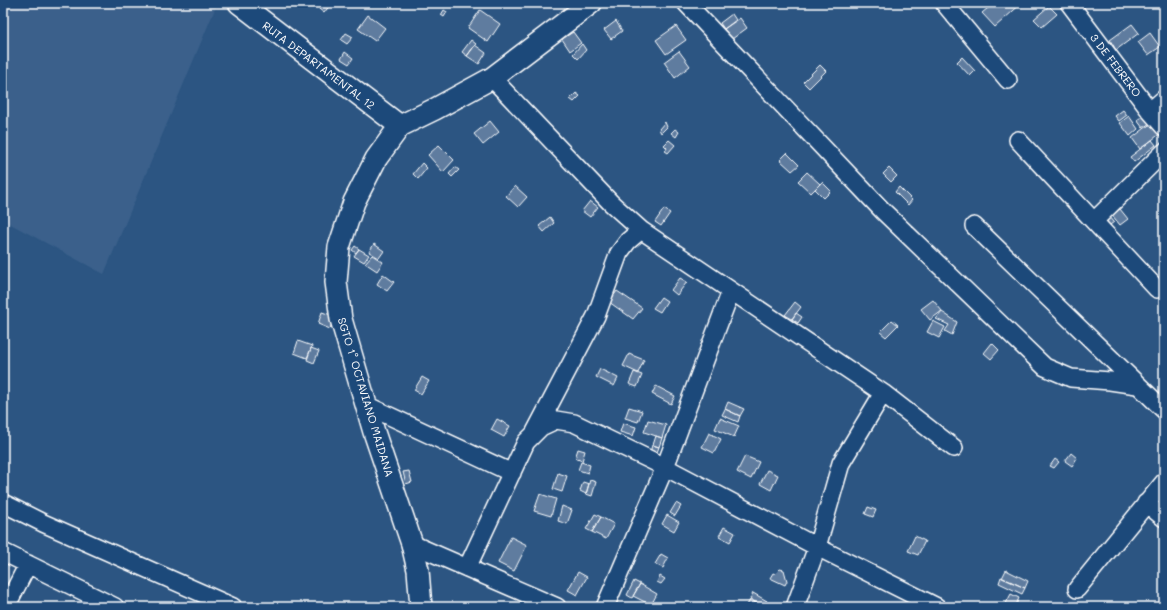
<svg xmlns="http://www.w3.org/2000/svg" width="1167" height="610" font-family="Mali,sans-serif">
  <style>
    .built { fill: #3b618b }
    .building { fill: #5e7c9f; stroke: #fff }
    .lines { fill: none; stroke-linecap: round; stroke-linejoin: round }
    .minor-casing { stroke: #fff; stroke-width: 20 }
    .major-casing { stroke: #fff; stroke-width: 24 }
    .minor { stroke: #1f4a7a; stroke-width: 17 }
    .major { stroke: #1f4a7a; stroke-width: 21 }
    .labels { text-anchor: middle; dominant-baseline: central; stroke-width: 3; stroke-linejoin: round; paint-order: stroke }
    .street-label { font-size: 11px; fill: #fff; stroke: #1f4a7a }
  </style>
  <rect width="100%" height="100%" fill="#2c5582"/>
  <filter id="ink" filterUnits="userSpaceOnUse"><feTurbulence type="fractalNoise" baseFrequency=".025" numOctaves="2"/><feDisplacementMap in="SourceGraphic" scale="8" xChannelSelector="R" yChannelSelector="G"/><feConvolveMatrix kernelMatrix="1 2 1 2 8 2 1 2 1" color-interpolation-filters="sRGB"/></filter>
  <g filter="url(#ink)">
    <path class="built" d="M 3,3 L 217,4 L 104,274 L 3,220 Z"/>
    <path class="building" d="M 323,3 L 327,3 L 330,5 L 324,13 L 319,9 Z
      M 994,3 L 1022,3 L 995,27 L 982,13 Z
      M 1049,6 L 1057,14 L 1042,27 L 1034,19 Z
      M 444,10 L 447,12 L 444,17 L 441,15 Z
      M 480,10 L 500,24 L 488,42 L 468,28 Z
      M 732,14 L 736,20 L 724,29 L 720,23 Z
      M 368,15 L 385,28 L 375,41 L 358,29 Z
      M 740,18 L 747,28 L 732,39 L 724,29 Z
      M 616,21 L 622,31 L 611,39 L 604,30 Z
      M 1132,24 L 1139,33 L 1116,50 L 1110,40 Z
      M 676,26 L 686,40 L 666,54 L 656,40 Z
      M 573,32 L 581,43 L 570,51 L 562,39 Z
      M 346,33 L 353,37 L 347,44 L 341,40 Z
      M 1150,33 L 1160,47 L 1148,55 L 1138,42 Z
      M 471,40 L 476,44 L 467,56 L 462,52 Z
      M 582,44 L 586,50 L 578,59 L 573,54 Z
      M 475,45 L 486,53 L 479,64 L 467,56 Z
      M 679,51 L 690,66 L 675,78 L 664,62 Z
      M 345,52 L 353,58 L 349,64 L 341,59 Z
      M 962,57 L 975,71 L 970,76 L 957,62 Z
      M 820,65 L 826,71 L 809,88 L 803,82 Z
      M 576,93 L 580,96 L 574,102 L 570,99 Z
      M 1123,110 L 1127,115 L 1119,121 L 1115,116 Z
      M 1144,115 L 1150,123 L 1143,128 L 1137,120 Z
      M 1129,116 L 1138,129 L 1130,136 L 1120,123 Z
      M 490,121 L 499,132 L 483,145 L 474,134 Z
      M 665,122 L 667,127 L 661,133 L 659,129 Z
      M 1153,122 L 1161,133 L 1140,149 L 1132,138 Z
      M 675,129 L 679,132 L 676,137 L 671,133 Z
      M 669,140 L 675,145 L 668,153 L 665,151 L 667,148 L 664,145 Z
      M 1152,140 L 1156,145 L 1134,162 L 1130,157 Z
      M 439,145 L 454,160 L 443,172 L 428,155 Z
      M 787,153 L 799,165 L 792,171 L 780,160 Z
      M 422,163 L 427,168 L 418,179 L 413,174 Z
      M 455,167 L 459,170 L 452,177 L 449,174 Z
      M 889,168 L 897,176 L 891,182 L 883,174 Z
      M 807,172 L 820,184 L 811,193 L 798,181 Z
      M 822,182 L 831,191 L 824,198 L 815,189 Z
      M 515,186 L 527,197 L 518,207 L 506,196 Z
      M 899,187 L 912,200 L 908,205 L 895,192 Z
      M 590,201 L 598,207 L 590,217 L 582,211 Z
      M 664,209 L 670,213 L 661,226 L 655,222 Z
      M 1120,209 L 1128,219 L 1120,225 L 1112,215 Z
      M 1106,212 L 1114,222 L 1106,228 L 1098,218 Z
      M 550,217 L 554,223 L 544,232 L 539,226 Z
      M 374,244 L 384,251 L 379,258 L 369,252 Z
      M 355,246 L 359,249 L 356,253 L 352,250 Z
      M 359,249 L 369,255 L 364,262 L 354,256 Z
      M 372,255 L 383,262 L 377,271 L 365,263 Z
      M 383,274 L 394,282 L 387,291 L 377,284 Z
      M 680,278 L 687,282 L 677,295 L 671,290 Z
      M 617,291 L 642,308 L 633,319 L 609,302 Z
      M 661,297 L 667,301 L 660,312 L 653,308 Z
      M 933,300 L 942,311 L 930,320 L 921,309 Z
      M 795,302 L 801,307 L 792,319 L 785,315 Z
      M 322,312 L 334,316 L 330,329 L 318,324 Z
      M 942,312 L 957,322 L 952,335 L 945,331 L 949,325 L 936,319 Z
      M 796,313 L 802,317 L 798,323 L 792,319 Z
      M 892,320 L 898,325 L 886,337 L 880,332 Z
      M 933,321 L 945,327 L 939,338 L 927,332 Z
      M 298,341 L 312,346 L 307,358 L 294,353 Z
      M 992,343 L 999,350 L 991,359 L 984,353 Z
      M 311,348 L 319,351 L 314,363 L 307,360 Z
      M 629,354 L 644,360 L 638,373 L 623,366 Z
      M 600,369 L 618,378 L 614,386 L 596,377 Z
      M 634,372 L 642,375 L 637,387 L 629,384 Z
      M 422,377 L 429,381 L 421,394 L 414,390 Z
      M 656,386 L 675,396 L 671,404 L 652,394 Z
      M 728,402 L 744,409 L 740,416 L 725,409 Z
      M 629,407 L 642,411 L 638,422 L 625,418 Z
      M 725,409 L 740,416 L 738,422 L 722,415 Z
      M 720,418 L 739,426 L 734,437 L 715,429 Z
      M 497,419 L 510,426 L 504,437 L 491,430 Z
      M 648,420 L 666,425 L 662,438 L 644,432 Z
      M 623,423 L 636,427 L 633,436 L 620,432 Z
      M 709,433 L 721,439 L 714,453 L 702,447 Z
      M 656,436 L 662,438 L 659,447 L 653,445 Z
      M 652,445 L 659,447 L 656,455 L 650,453 Z
      M 578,449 L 585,451 L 582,461 L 575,458 Z
      M 1071,453 L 1077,458 L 1072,466 L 1065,461 Z
      M 745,456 L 759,462 L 751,479 L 737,472 Z
      M 1055,459 L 1059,462 L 1054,468 L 1050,466 Z
      M 581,462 L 590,465 L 588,473 L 578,470 Z
      M 767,470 L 778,475 L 771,490 L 760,484 Z
      M 409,471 L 412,482 L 406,484 L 403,472 Z
      M 558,473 L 567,476 L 562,492 L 553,489 Z
      M 590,480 L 596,482 L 592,496 L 586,494 Z
      M 583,482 L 589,484 L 586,494 L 580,491 Z
      M 540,494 L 556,499 L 551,516 L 534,511 Z
      M 676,503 L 681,506 L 675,516 L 670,513 Z
      M 562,506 L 572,510 L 567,524 L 558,521 Z
      M 868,507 L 876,510 L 873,517 L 865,514 Z
      M 595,514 L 601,517 L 592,532 L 586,529 Z
      M 667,515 L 679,522 L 674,531 L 662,524 Z
      M 601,517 L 614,524 L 606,539 L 592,532 Z
      M 724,527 L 735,533 L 730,542 L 719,536 Z
      M 915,536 L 925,541 L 918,555 L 908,551 Z
      M 511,537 L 527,545 L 514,571 L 498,563 Z
      M 661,554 L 668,558 L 663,568 L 655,564 Z
      M 780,569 L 784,570 L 787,581 L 785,585 L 770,578 L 773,573 L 775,574 Z
      M 1006,570 L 1028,581 L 1025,588 L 1002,578 Z
      M 578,572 L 587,577 L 577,595 L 568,590 Z
      M 660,576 L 665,579 L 661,584 L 657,582 Z
      M 1001,577 L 1025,588 L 1022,594 L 999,583 Z
      M 634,581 L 640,584 L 632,598 L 627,595 Z
      M 640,584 L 657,594 L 651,605 L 633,596 Z
      M 753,593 L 767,601 L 764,607 L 750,599 Z
      M 1011,594 L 1019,598 L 1015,607 L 1004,607 Z
      M 750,600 L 764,607 L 746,607 Z"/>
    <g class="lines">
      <g class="minor-casing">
        <path id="minor" d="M 686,3 L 884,212 L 1045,367 L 1071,378 L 1110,381 L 1137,385
          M 944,3 L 1008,80
          M 1069,3 L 1150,111 L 1164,127
          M 492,78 L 611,203 L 641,230 L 883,393 L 954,448
          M 1150,111 L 1164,99
          M 1018,140 L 1157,289
          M 1094,221 L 1164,152
          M 974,226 L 1164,410
          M 366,405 L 512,473
          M 535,432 L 596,316 L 619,253 L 628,241 L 641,230
          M 3,503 L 43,523 L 233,607
          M 1146,503 L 1164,518
          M 412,544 L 557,607
          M 3,552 L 115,607
          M 467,568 L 526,442 L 541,427 L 556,420 L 574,423 L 665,467 L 817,547 L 937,607
          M 1077,589 L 1164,482
          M 6,607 L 28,564
          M 605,607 L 665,467 L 731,291
          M 795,607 L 817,547 L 841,463 L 883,393"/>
      </g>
      <g class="major-casing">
        <path id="major" d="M 239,3 L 400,126
          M 421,607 L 418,570 L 412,544 L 374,432 L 341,319 L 336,282 L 339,247 L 354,202 L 376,159 L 400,126 L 435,109 L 492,78 L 591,3"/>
      </g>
      <use href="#minor" class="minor"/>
      <use href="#major" class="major"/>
    </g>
  </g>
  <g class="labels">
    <g class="street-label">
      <text transform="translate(319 65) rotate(37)">RUTA DEPARTAMENTAL 12</text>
      <text transform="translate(1116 65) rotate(53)">3 DE FEBRERO</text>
      <text transform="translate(366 397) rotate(73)">SGTO 1° OCTAVIANO MAIDANA</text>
    </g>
  </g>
  <rect width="1167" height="610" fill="none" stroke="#1f4a7a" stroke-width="16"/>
  <rect x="8" y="8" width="1151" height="594" fill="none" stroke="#fff" stroke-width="1.5" filter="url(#ink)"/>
</svg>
